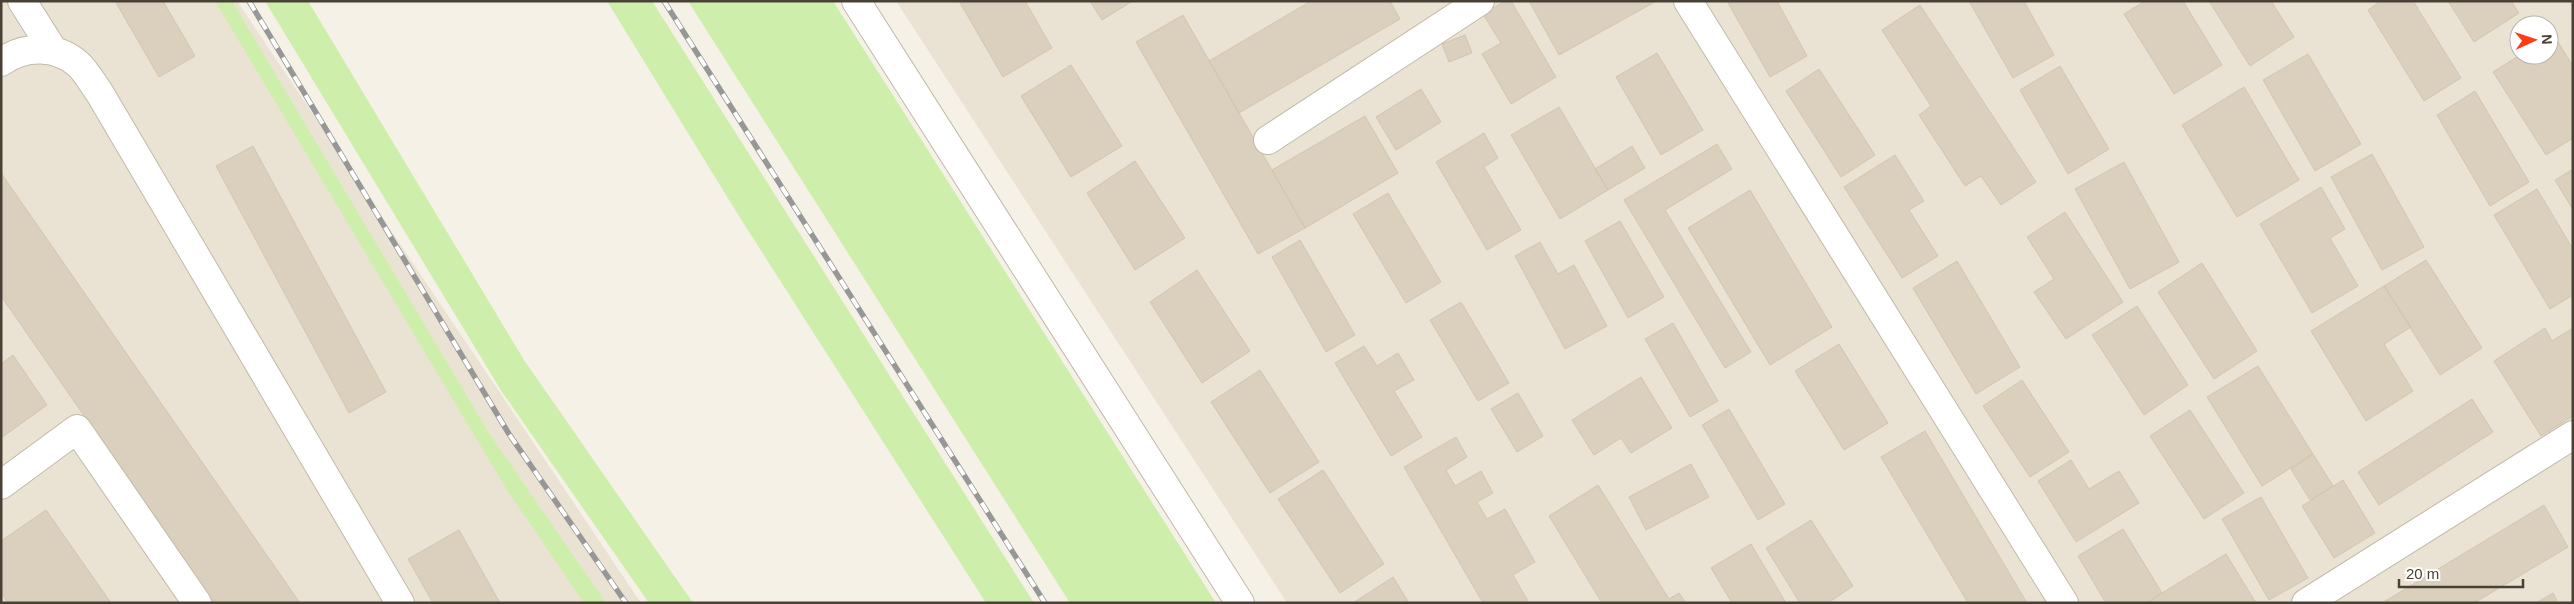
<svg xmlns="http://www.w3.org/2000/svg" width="2574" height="604" font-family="Helvetica,sans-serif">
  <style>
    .residential { fill: #eae3d4; fill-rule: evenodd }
    .green { fill: #ceeeab }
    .building { fill: #dbd0bd; stroke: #d4c5ad }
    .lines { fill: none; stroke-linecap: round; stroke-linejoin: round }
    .minor-casing { stroke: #c2b9a8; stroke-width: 30 }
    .minor { stroke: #fff; stroke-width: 28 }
    .rail-casing { stroke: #979797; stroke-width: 5.5 }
    .rail { stroke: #fff; stroke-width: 4; stroke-dasharray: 11; stroke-linecap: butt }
  </style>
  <rect width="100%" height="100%" fill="#f5f1e6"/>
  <path class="residential" d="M 1,1 L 237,1 L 641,603 L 1,603 Z
    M 896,1 L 2573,1 L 2573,603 L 1287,603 ZM 2519,25 L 2549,25 L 2549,55 L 2519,55 Z"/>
  <path class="green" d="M 215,1 L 232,1 L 489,433 L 606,603 L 584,603 L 507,490 Z
    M 265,1 L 308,1 L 524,360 L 693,603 L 649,603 L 502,392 Z
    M 607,1 L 652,1 L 1034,603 L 986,603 L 737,213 Z
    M 688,1 L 833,1 L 1216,603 L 1070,603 Z"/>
  <path class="building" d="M 115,1 L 163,1 L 195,56 L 159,77 Z
    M 959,1 L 1025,1 L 1052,48 L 1003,77 Z
    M 1090,1 L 1131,1 L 1131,2 L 1102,20 Z
    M 1311,1 L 1390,1 L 1400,19 L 1239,113 L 1209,61 Z
    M 1505,1 L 1511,1 L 1556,77 L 1511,104 L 1482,54 L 1501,43 L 1483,14 Z
    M 1529,1 L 1652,1 L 1653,3 L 1559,55 Z
    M 1727,1 L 1777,1 L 1807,56 L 1770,77 Z
    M 1969,1 L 2024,1 L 2054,55 L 2013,78 Z
    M 2145,1 L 2183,1 L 2222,65 L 2174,94 L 2124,14 Z
    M 2209,1 L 2271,1 L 2294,37 L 2250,66 Z
    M 2381,1 L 2413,1 L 2461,78 L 2424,101 L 2368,10 Z
    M 2448,1 L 2511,1 L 2519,13 L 2474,42 Z
    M 1920,5 L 2036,182 L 2001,205 L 1981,176 L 1965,186 L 1919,115 L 1931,106 L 1882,30 Z
    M 1183,15 L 1305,228 L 1258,254 L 1136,42 Z
    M 2553,34 L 2573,66 L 2573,138 L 2546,155 L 2493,72 L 2520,55 L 2549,55 L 2549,36 Z
    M 1465,35 L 1472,53 L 1449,62 L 1442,44 Z
    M 1657,53 L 1703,130 L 1661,155 L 1616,77 Z
    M 2308,54 L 2361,144 L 2315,171 L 2263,80 Z
    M 1071,65 L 1122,146 L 1071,177 L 1021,96 Z
    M 2060,66 L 2109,149 L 2068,174 L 2020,90 Z
    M 1819,69 L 1875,155 L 1841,177 L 1786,91 Z
    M 2244,87 L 2299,180 L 2237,217 L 2182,125 Z
    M 1421,89 L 1441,122 L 1396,150 L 1376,117 Z
    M 2475,91 L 2529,182 L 2490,206 L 2437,115 Z
    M 1559,107 L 1608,190 L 1560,219 L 1511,135 Z
    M 1365,116 L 1398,173 L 1305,228 L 1272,170 Z
    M 1484,133 L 1498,158 L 1484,167 L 1521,230 L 1487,250 L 1436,162 Z
    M 1717,144 L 1732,169 L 1665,210 L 1751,352 L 1725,368 L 1624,200 Z
    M 253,146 L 386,392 L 349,413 L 216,166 Z
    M 1632,146 L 1645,168 L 1608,190 L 1595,169 Z
    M 2372,154 L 2424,247 L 2382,270 L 2331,177 Z
    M 1895,155 L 1924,201 L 1909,210 L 1938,256 L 1902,278 L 1844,187 Z
    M 1135,161 L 1185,238 L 1135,270 L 1087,193 Z
    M 2124,162 L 2179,262 L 2130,289 L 2075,189 Z
    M 2573,169 L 2573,210 L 2555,180 Z
    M 1,173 L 300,603 L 214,603 L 1,296 Z
    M 2321,187 L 2345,229 L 2330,238 L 2358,286 L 2312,313 L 2260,224 Z
    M 2537,189 L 2573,249 L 2573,295 L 2550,309 L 2494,215 Z
    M 1750,190 L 1832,327 L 1770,365 L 1688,228 Z
    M 1388,193 L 1441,282 L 1406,303 L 1353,214 Z
    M 2065,212 L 2123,302 L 2066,339 L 2034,292 L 2054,279 L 2027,237 Z
    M 1620,221 L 1664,297 L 1628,318 L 1585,241 Z
    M 1300,240 L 1355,335 L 1326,352 L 1272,257 Z
    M 1540,242 L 1558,274 L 1574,265 L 1607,326 L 1565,349 L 1515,256 Z
    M 2426,260 L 2482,348 L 2440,375 L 2384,286 Z
    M 1957,261 L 2020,367 L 1976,394 L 1913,288 Z
    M 2202,263 L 2257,351 L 2214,379 L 2158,292 Z
    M 1197,270 L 1250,351 L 1202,383 L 1150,302 Z
    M 2384,286 L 2411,327 L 2384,344 L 2413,391 L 2366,421 L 2311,331 Z
    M 1461,302 L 1509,383 L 1478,401 L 1430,320 Z
    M 2137,306 L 2188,385 L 2144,415 L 2092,335 Z
    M 1673,323 L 1718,401 L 1690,417 L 1645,339 Z
    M 2545,328 L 2552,341 L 2573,328 L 2573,416 L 2541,436 L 2494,361 Z
    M 1839,344 L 1888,423 L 1844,450 L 1795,371 Z
    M 1364,346 L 1377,366 L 1398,353 L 1414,380 L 1394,391 L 1422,437 L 1391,456 L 1335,363 Z
    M 13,355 L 47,405 L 1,438 L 1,364 Z
    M 2258,366 L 2313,454 L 2262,486 L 2207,397 Z
    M 1260,370 L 1319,462 L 1270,493 L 1211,402 Z
    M 1641,377 L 1672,428 L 1631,453 L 1621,438 L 1594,455 L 1572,420 Z
    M 2022,380 L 2069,452 L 2030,477 L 1983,406 Z
    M 1518,393 L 1543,436 L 1517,452 L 1491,409 Z
    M 2472,399 L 2493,432 L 2379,505 L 2358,472 Z
    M 1729,409 L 1785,504 L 1758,520 L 1702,425 Z
    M 2190,410 L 2244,493 L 2204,519 L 2150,436 Z
    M 1925,431 L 2027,603 L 1968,603 L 1881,457 Z
    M 1456,437 L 1467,457 L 1446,470 L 1455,486 L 1481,471 L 1493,493 L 1477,502 L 1487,519 L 1505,509 L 1535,562 L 1513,575 L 1529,603 L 1483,603 L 1404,467 Z
    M 2313,454 L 2333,486 L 2310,500 L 2291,469 Z
    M 2071,460 L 2089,489 L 2119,471 L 2139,503 L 2076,542 L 2038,481 Z
    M 1691,464 L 1709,497 L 1646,530 L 1629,497 Z
    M 1323,470 L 1384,564 L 1340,593 L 1278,499 Z
    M 2343,480 L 2375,533 L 2334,558 L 2302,506 Z
    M 1598,485 L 1669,599 L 1679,593 L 1686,603 L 1602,603 L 1549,516 Z
    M 2261,497 L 2308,578 L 2269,600 L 2222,519 Z
    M 2544,505 L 2568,547 L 2474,603 L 2382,603 Z
    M 46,510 L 111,603 L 8,603 L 1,593 L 1,541 Z
    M 1811,520 L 1853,586 L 1828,603 L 1800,603 L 1766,548 Z
    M 2123,529 L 2162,593 L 2147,603 L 2106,603 L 2078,556 Z
    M 459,530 L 500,603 L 433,603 L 408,559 Z
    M 1751,544 L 1786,603 L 1732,603 L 1711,568 Z
    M 2226,554 L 2256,603 L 2147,603 L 2162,593 Z
    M 1393,577 L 1409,603 L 1353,603 Z
    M 2553,593 L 2558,603 L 2536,603 Z"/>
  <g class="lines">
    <g class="minor-casing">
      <path id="minor" d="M 22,1 L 53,50
        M 856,1 L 1240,603
        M 1688,1 L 2064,603
        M 1,62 C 25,45 56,45 78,64 C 86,71 93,84 99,92 L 400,603
        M 1268,140 L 1480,1
        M 1,485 L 77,429 L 197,603
        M 2306,603 L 2573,435"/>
    </g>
    <use href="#minor" class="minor"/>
    <g class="rail-casing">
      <path id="rail" d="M 249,1 L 509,434 L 626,603
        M 664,1 L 1045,603"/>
    </g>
    <use href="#rail" class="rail"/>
  </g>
  <rect width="2574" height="604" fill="none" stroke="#494135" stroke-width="5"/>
  <g transform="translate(2534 40) rotate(87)"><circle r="24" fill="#ffffff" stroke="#b6b3ae"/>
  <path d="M0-4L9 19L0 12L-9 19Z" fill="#ff3b14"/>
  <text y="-8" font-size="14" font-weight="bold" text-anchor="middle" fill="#494135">N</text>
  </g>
  <path d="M2399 579v8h124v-8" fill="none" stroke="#494135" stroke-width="2.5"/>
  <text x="2406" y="579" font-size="15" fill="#494135" stroke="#ffffff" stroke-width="4" paint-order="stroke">20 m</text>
</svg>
